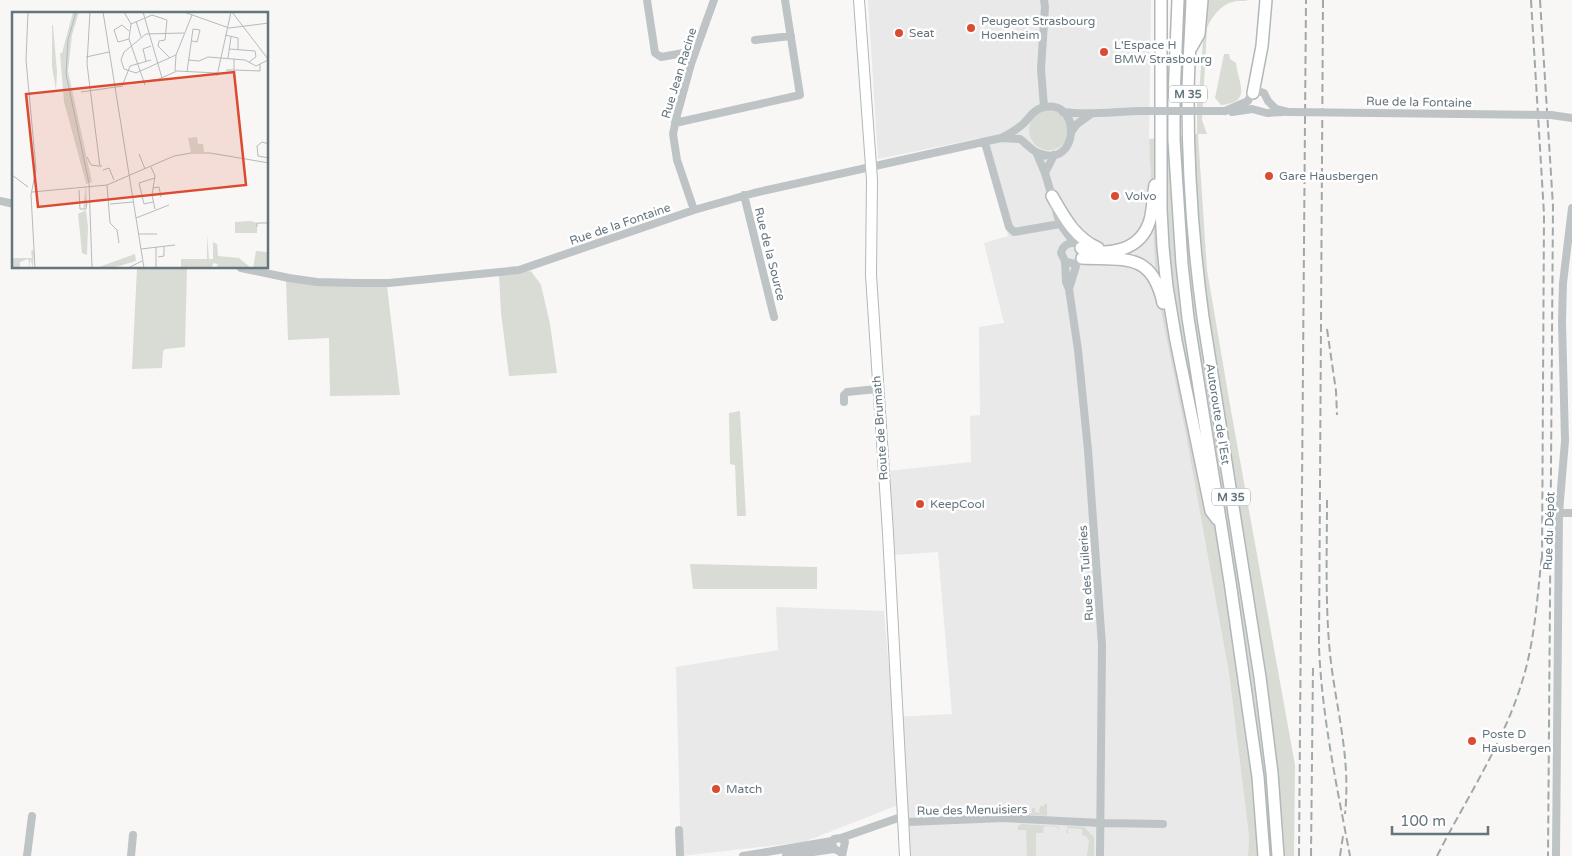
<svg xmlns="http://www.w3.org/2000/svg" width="1572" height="856" font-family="'Varela Round',sans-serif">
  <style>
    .built { fill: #e8e9e8 }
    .green { fill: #d8dcd4 }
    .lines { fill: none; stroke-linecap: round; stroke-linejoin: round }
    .major-casing { stroke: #b2b8bb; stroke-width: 12 }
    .highway-casing { stroke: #b2b7b9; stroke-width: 14 }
    .minor { stroke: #bec3c6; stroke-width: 8 }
    .major { stroke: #fff; stroke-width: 10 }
    .highway { stroke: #fff; stroke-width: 11 }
    .rail { stroke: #a0a8ac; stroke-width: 2; stroke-dasharray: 8 4; stroke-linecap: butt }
    .minor-bridge { stroke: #bec3c6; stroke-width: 8 }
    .poi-dot { fill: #db4b32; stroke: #fff; stroke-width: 2 }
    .labels { text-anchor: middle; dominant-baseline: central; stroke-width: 5; stroke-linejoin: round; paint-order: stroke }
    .shield { fill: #fff; stroke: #929ea5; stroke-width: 1 }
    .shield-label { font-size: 11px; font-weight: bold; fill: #64757e }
    .poi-label { font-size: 12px; fill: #64757e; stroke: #fff; text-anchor: start }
    .street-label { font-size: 12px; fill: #64757e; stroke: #fff }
    .inset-road { fill: none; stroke: #b4bbbe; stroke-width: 1 }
    .view { fill: #db4b32; fill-opacity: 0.15; stroke: #db4b32; stroke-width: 2.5 }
    .inset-edge { fill: none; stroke: #64757e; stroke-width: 2.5 }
  </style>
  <rect width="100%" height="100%" fill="#f8f7f5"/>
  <path class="built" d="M 868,0 L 1151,0 L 1149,139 L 1156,287 L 1185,430 L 1229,673 L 1249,836 L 1248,856 L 905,856 L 898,805 L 804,842 L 682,856 L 680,822 L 676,667 L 778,650 L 776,607 L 884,611 L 893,717 L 952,714 L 938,552 L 893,555 L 888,471 L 971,462 L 970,416 L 980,415 L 979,327 L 1004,323 L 984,243 L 1008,236 L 981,138 L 878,159 Z"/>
  <path class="green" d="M 1206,0 L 1250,0 C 1245,1 1242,1 1237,1 C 1222,3 1213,15 1207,28 L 1202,120 L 1207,134 L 1198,134 L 1207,270 L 1230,405 L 1295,765 L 1294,856 L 1248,856 L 1249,836 L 1229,673 L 1185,430 L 1156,287 L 1149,139 L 1197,134 L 1197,100 L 1199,94 Z
    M 1224,54 L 1229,54 L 1230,59 L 1236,63 C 1238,83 1253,102 1221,105 L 1215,98 Z
    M1029 130a20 20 0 1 1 40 0a20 20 0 1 1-40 0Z
    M 137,268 L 187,268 L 185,347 L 166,349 L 163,351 L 162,368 L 132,369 Z
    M 531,271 L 541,285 L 550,324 L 557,373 L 509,376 L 501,313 L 499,275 Z
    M 286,280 L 387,286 L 400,395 L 330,396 L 329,338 L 288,340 Z
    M 740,411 L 746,516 L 737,516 L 735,465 L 730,464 L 729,413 Z
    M 690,564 L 817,567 L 817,589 L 693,589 Z
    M 1044,804 L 1047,804 L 1047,816 L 1008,813 L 1010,809 L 1013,808 L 1013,813 L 1020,813 L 1020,808 L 1023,808 L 1023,813 L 1032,813 L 1032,808 L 1035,808 L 1035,812 L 1039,813 L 1040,806 L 1044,806 Z
    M 1022,824 L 1057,826 L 1059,827 L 1058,832 L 1058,827 L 1044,826 L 1043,833 L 1036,833 L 1036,856 L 1027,856 L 1026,830 L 1018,830 L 1018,826 Z
    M 1068,826 L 1084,827 L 1094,837 L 1094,856 L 1087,856 L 1089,841 L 1087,837 L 1082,835 L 1082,829 L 1068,828 L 1068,833 L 1066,833 Z"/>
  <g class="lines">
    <g class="major-casing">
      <path id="major" d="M 859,0 L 872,180 L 871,275 L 888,533 L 905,856"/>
    </g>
    <g class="highway-casing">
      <path id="highway" d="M 1161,0 L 1161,209 L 1163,247 L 1167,287 L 1176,341 L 1211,511 L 1217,519
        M 1178,0 L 1174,98 L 1174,140 L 1182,264 L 1188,318 L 1230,582 L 1258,777 L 1264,856
        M 1192,0 C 1191,33 1188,66 1188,99 C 1188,172 1193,244 1203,317 L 1260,677 L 1272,773 L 1278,856
        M 1191,48 L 1199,34 L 1202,0
        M 1253,93 L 1262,46 L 1266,0
        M 1052,196 C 1064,217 1075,238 1098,248
        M 1081,248 C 1108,257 1141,251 1150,220 C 1153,209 1153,196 1155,185
        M 1082,258 C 1125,260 1152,252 1163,303"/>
    </g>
    <path class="minor" d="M 647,0 L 655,53 L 661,57 L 695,51
      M 1044,0 L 1045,7 L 1041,69 L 1044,107
      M 755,40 L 791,36
      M 1225,111 L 1248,101 L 1251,94 L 1258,91 L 1264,93 L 1268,101 L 1276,109 L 1288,112
      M 1063,112 C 1090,116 1117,111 1143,111
      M 1232,112 L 1252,109 L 1267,113 L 1283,112
      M 1551,115 L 1572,118
      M 675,123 L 800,95 L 785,0
      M 1072,131 L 1077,124 L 1091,114
      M 985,143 L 1009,227 L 1014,232 L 1060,224
      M 1036,152 L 1045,173 L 1060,224 L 1074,243
      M 1045,173 L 1054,155
      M 744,195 L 774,317
      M 0,201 L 14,204
      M 694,210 L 677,160 L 673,134 L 677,115 L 691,64 L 714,0
      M 1065,261 L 1074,264 L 1080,261 L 1083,255 L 1080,246 C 1072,240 1063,244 1061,253 L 1065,261 L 1066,282 L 1069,289 L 1078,350 L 1088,450 L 1102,645 L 1100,856
      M 241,268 L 289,278 L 317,282 L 357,283 L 389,283 L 519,270 L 694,210 L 754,193 L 1001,138 C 1009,134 1018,129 1024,123 C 1030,117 1032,111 1041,108 C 1083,95 1080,171 1038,153 C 1031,150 1026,143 1020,139 L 1001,138
      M 1069,289 L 1077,263
      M 844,402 L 844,395 L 847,392 L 877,389
      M 1559,513 L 1572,513
      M 679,830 L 680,856
      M 841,838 L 898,818 L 908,822 L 1003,818 L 1101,823 L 1163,824
      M 27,856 L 32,816
      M 131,856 L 133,835
      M 743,856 L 832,841
      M 786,856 L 834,849
      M 842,856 L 845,842 L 841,838 L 834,839 L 832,844 L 834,849 L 839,851 L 843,849
      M 1556,856 L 1559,513 L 1565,441 L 1562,321 L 1563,283 L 1572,208"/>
    <use href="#major" class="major"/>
    <use href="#highway" class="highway"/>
    <path class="rail" d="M 1323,0 L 1319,647 C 1322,718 1337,787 1350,856
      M 1531,0 L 1544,214 L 1542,562
      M 1540,0 L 1553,206 L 1548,856
      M 1327,329 L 1336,391 L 1337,415
      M 1327,500 C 1327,551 1325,603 1330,654 C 1336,710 1351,756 1345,814
      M 1299,856 L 1306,0
      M 1311,856 L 1313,666
      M 1340,856 L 1343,836
      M 1437,856 C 1466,799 1503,744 1522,682 C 1535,641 1537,598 1542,555"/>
    <path class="minor-bridge" d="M 1143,111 L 1225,111
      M 1288,112 L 1551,115"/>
  </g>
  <g class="poi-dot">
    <circle cx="971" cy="28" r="5"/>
    <circle cx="899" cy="33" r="5"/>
    <circle cx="1104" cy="52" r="5"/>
    <circle cx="1269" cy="176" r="5"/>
    <circle cx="1115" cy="196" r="5"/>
    <circle cx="920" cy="504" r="5"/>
    <circle cx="1472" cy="741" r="5"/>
    <circle cx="716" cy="789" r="5"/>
  </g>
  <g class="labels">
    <g class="shield">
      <rect x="1169" y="85.5" width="38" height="17" rx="4"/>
      <rect x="1212" y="488.5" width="38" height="17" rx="4"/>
    </g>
    <g class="shield-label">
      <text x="1188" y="94">M 35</text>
      <text x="1231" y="497">M 35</text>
    </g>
    <g class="poi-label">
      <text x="981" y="21">Peugeot Strasbourg<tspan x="981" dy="14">Hoenheim</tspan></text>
      <text x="909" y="33">Seat</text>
      <text x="1114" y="45">L'Espace H<tspan x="1114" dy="14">BMW Strasbourg</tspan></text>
      <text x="1279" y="176">Gare Hausbergen</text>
      <text x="1125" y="196">Volvo</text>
      <text x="930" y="504">KeepCool</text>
      <text x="1482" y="734">Poste D<tspan x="1482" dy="14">Hausbergen</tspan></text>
      <text x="726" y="789">Match</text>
    </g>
    <g class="street-label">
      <text transform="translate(679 73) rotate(-73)">Rue Jean Racine</text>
      <text transform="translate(1419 102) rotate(1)">Rue de la Fontaine</text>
      <text transform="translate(620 224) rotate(-19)">Rue de la Fontaine</text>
      <text transform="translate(770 254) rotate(76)">Rue de la Source</text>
      <text transform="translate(1218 414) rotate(81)">Autoroute de l’Est</text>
      <text transform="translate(880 428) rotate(-94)">Route de Brumath</text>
      <text transform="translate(1549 531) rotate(-88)">Rue du Dépôt</text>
      <text transform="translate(1086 573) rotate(-94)">Rue des Tuileries</text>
      <text transform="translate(972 810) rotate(-1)">Rue des Menuisiers</text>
    </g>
  </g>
  <g transform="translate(12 12)">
    <rect width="256" height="256" fill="#f8f7f5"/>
    <path d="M 61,0 L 67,0 L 60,23 L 56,59 L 80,170 L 74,172 L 75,193 L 71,198 L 74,171 L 52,90 L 48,41 L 50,41 ZM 40,13 L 41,13 L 45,60 L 44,78 L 40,55 ZM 185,125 L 186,132 L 191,132 L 192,140 L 179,140 L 176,126 ZM 74,198 L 76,215 L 75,243 L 70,241 L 66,202 ZM 239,209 L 245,211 L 245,221 L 223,221 L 223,210 ZM 195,222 L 197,247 L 201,247 L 201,230 L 205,232 L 206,244 L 227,246 L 239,256 L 204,256 L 206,252 L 201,251 L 200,256 L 169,256 L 169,247 L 195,247 ZM 22,238 L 21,256 L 18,246 L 18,256 L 16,247 L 8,250 L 8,256 L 0,256 L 0,246 L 20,246 L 19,239 ZM 244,239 L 256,240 L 255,256 L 241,256 ZM 123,242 L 124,249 L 100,256 L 84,256 Z" fill="#d8dcd4"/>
    <path class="inset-road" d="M 16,0 L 14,48 L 24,157 L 19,183 L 23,256M 64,0 L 56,28 L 54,62 L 77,171 L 80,256M 78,0 L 75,52 L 88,155 L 90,153M 91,0 L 132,256M 112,0 L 119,12 L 117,27 L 133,73M 131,0 L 150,66M 172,0 L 217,16 L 257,11M 220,0 L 256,47M 124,9 L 129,25M 119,12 L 140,3 L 155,8 L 153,28 L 147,29 L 146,34 L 158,46M 117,19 L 110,13 L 102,18 L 106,30 L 117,27M 213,23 L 226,26 L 226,38M 217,37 L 243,39 L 244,45 L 237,50M 164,43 L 124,61 L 112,57 L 109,48 L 112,40 L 134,22 L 172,21M 74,45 L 97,40M 216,46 L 219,25M 176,48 L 187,49 L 196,45 L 233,48 L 244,54 L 256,48M 134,49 L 131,37 L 139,34M 214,58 L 222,58 L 222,47M 222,58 L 248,59 L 248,52M 163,59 L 164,43 L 180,3M 175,60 L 181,17 L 188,18 L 185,30 L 180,29M 205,64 L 219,0M 111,72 L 118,54 L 139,48M 112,72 L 147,67 L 165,59 L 205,61M 69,80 L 111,74M 257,132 L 250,130 L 245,134 L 246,144 L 257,146M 127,142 L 133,157M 75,145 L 79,153 L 87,154M 139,155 L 143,164 L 140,183 L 143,197M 91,158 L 97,156 L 102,168M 0,163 L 16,175M 95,173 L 98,211 L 105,218 L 107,231M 141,176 L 147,175 L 149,185M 67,178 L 68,197 L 74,197 L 75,190M 20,180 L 95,173 L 162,144 L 179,141 L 198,141 L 257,151M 141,190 L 132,192 L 127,171 L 143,166M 98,192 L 121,190M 124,206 L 157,193M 245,215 L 245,211 L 257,211M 127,222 L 145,222M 144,235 L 144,256M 129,237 L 163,233M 146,245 L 152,244 L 152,234M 116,256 L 130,249"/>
    <path class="view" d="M 222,60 L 234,173 L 26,195 L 14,82 Z"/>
    <rect width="256" height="256" class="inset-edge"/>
  </g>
  <path d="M1392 826v8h96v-8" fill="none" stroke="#64757e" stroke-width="2.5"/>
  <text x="1400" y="826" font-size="15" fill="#64757e" stroke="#ffffff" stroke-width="4" paint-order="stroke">100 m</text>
</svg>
